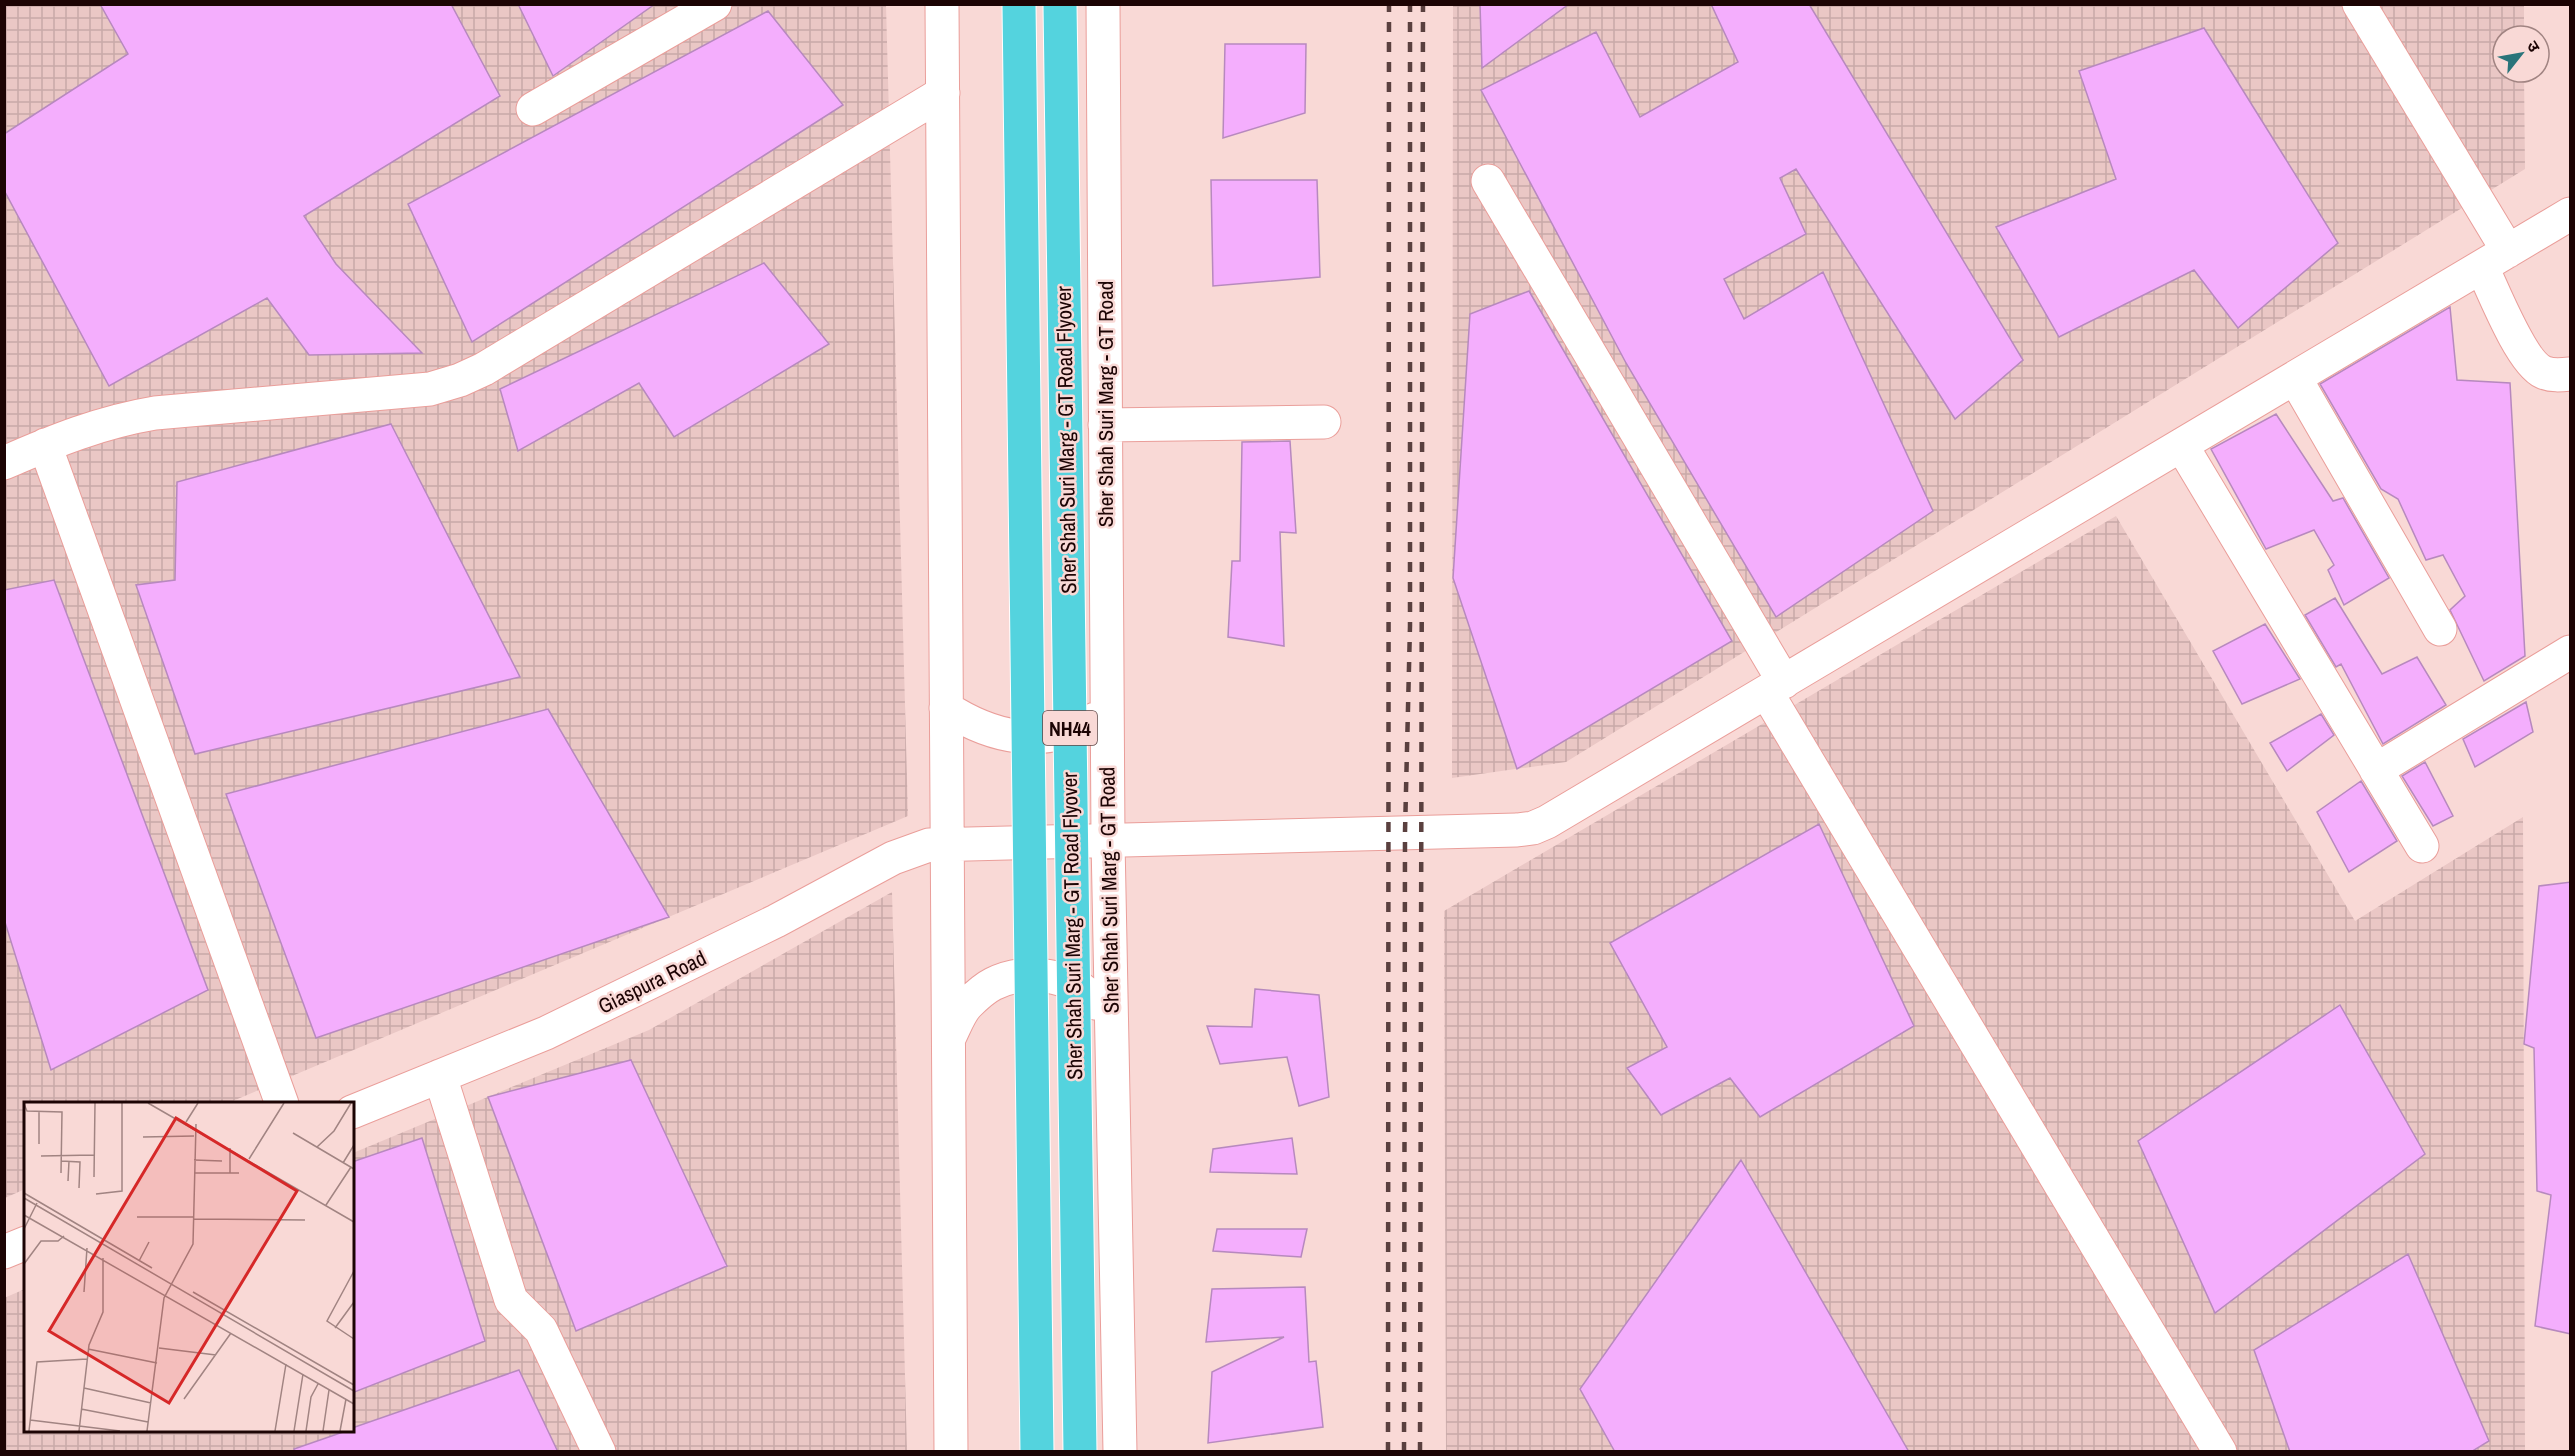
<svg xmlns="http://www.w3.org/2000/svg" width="2575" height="1456" font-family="'Archivo Narrow','Noto Sans Devanagari',sans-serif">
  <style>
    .industrial { fill: url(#industrial-grid) }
    .building { fill: #f4aefd; stroke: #b789be; stroke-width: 1.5 }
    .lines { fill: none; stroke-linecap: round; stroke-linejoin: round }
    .minor-casing { stroke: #ea9e9a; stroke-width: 35 }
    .minor { stroke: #fff; stroke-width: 33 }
    .rail { stroke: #5a403f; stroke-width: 4.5; stroke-dasharray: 10 10; stroke-linecap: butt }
    .highway-bridge-casing { stroke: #fff; stroke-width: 35; stroke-linecap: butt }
    .highway-bridge { stroke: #54d3de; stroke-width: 33 }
    .labels { text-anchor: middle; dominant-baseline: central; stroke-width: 5; stroke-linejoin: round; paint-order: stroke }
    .shield { fill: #f9d9d6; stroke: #5e4443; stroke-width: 1.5 }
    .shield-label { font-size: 20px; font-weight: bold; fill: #1c0404 }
    .street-label { font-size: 21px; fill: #1c0404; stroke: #f9d9d6 }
    .inset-road { fill: none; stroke: #a18482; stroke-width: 1.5 }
    .view { fill: #d62828; fill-opacity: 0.15; stroke: #d62828; stroke-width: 3 }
    .inset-edge { fill: none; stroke: #1c0404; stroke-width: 3 }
  </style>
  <defs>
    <pattern id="industrial-grid" width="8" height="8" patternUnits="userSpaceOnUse" patternTransform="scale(1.5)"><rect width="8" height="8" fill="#eac7c5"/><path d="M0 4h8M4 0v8" fill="none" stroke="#c8a9a8"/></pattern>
  </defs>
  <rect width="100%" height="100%" fill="#f9d9d6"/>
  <path class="industrial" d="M 5,5 L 886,5 L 908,816 L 228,1103 L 26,1104 L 25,1189 L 5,1198 Z
    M 1453,5 L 2524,5 L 2524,36 L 2503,36 L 2503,72 L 2524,72 L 2525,169 L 1566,762 L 1452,778 Z
    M 2116,516 L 2355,921 L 2523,817 L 2525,1451 L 1446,1451 L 1444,911 Z
    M 892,892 L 907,1451 L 5,1451 L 4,1298 L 25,1289 L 26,1430 L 352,1430 L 353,1153 L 649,1030 Z"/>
  <path class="building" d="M 100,4 L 451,4 L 500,96 L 304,216 L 336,264 L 422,353 L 309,355 L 267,298 L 109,386 L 4,190 L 4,134 L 128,54 Z
    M 518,4 L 655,4 L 553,76 Z
    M 1480,4 L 1569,4 L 1482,68 Z
    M 1711,4 L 1809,4 L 2023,360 L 1955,419 L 1796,169 L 1780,178 L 1806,234 L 1724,279 L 1744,319 L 1823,272 L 1933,511 L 1776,617 L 1626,363 L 1481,90 L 1596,32 L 1640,117 L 1738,62 Z
    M 768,11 L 843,105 L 472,342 L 408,204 Z
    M 2204,28 L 2338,243 L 2238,328 L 2194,270 L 2059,337 L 1996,227 L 2116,179 L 2079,71 Z
    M 1225,44 L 1306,44 L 1305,113 L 1223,138 Z
    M 1211,180 L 1317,180 L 1320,277 L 1213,286 Z
    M 764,263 L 829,344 L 674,437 L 639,383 L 518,451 L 500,389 Z
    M 1529,291 L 1732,641 L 1517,769 L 1453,578 L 1470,314 Z
    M 2450,307 L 2457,380 L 2510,383 L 2525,656 L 2484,681 L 2450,610 L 2465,596 L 2443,555 L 2426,560 L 2398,499 L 2381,489 L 2320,384 Z
    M 2276,414 L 2333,501 L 2343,498 L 2389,578 L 2344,605 L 2328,570 L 2334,565 L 2314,530 L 2266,549 L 2211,449 Z
    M 391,424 L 520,677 L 195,754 L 136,585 L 175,580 L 177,482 Z
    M 1290,441 L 1296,533 L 1280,532 L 1284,646 L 1228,637 L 1232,561 L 1240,561 L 1242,442 Z
    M 54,580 L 208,990 L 51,1070 L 4,919 L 4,590 Z
    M 2335,598 L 2382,674 L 2417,657 L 2446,705 L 2383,744 L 2341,664 L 2336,667 L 2305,615 Z
    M 2265,624 L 2300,679 L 2242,704 L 2213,651 Z
    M 2526,702 L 2533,732 L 2475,767 L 2463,739 Z
    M 548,709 L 669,917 L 316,1038 L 226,794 Z
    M 2321,714 L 2334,735 L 2287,771 L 2270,743 Z
    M 2425,762 L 2453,816 L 2433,826 L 2402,776 Z
    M 2361,781 L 2397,841 L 2349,872 L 2317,812 Z
    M 1819,824 L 1914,1026 L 1760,1117 L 1730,1078 L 1661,1115 L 1627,1068 L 1667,1047 L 1610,943 Z
    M 2571,882 L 2571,1334 L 2535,1326 L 2551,1195 L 2537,1191 L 2534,1048 L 2524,1044 L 2539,886 Z
    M 1255,989 L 1319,995 L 1329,1097 L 1299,1106 L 1287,1057 L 1220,1064 L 1207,1026 L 1252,1027 Z
    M 2340,1005 L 2425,1154 L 2215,1313 L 2138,1141 Z
    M 631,1060 L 727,1266 L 576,1331 L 488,1097 Z
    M 422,1138 L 485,1341 L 352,1393 L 352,1162 Z
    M 1292,1138 L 1297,1174 L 1210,1172 L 1213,1149 Z
    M 1741,1160 L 1909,1452 L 1615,1452 L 1580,1389 Z
    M 1217,1229 L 1307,1229 L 1301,1257 L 1213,1251 Z
    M 2408,1254 L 2489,1441 L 2471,1452 L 2290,1452 L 2254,1350 Z
    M 1305,1287 L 1309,1362 L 1316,1361 L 1323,1427 L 1208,1443 L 1212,1372 L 1284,1337 L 1206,1342 L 1212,1289 Z
    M 519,1370 L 558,1452 L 295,1452 L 294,1449 L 346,1431 L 352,1431 L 352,1428 Z"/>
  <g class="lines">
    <g class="minor-casing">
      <path id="minor" d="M 942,4 L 951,1452
        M 1103,4 L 1108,841 L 1120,1452
        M 2359,4 L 2508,251
        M 533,109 L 715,4
        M 1488,181 L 1784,682
        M 2482,267 C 2493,290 2521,362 2543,372 C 2551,376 2561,375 2570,374
        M 2295,378 L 2440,629
        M 1105,425 L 1324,422
        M 45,445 L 282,1104
        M 2182,446 L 2422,846
        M 4,463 C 54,441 101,422 155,413 L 430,389 L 460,380 L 484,369 L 943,93
        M 1767,693 L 2220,1452
        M 946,708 C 994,739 1043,749 1095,719
        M 2376,770 L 2570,652
        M 950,1036 C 955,1026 960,1012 968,1004 C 975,997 985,988 993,984 C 1025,968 1073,973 1095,1003
        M 440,1076 L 511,1300 L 541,1330 L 599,1452
        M 352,1112 L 546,1033 L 776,921 L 893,858 L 929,845 L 1517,830 L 1533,828 L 1547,822 L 2570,214
        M 4,1252 L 26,1243"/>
    </g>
    <use href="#minor" class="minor"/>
    <path class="rail" d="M 1388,1452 L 1389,4
      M 1404,1452 L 1405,832 L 1410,626 L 1410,4
      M 1420,1452 L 1423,4"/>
    <g class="highway-bridge-casing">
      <path id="highway-bridge" d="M 1019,4 L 1037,1452
        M 1060,4 L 1080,1452"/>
    </g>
    <use href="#highway-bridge" class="highway-bridge"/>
  </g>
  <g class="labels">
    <rect class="shield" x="1043" y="711" width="54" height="34" rx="4.5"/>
    <g class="shield-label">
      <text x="1070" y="728">NH44</text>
    </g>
    <g class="street-label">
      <text transform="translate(1105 404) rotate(-90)">Sher Shah Suri Marg - GT Road</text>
      <text transform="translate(1066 440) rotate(-91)">Sher Shah Suri Marg - GT Road Flyover</text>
      <text transform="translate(1109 890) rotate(-91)">Sher Shah Suri Marg - GT Road</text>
      <text transform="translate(1072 926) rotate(-91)">Sher Shah Suri Marg - GT Road Flyover</text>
      <text transform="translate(652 982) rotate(-26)">Giaspura Road</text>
    </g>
  </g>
  <g transform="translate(24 1102)">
    <rect width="330" height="330" fill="#f9d9d6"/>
    <path class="inset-road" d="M 124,1 L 330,120M 0,2 L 3,9 L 38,10 L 37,71M 162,20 L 174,1M 269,31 L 330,67M 119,35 L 170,34M 15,42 L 15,9M 293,45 L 310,29 L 327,1M 206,46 L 206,71M 17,54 L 70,53M 225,57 L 260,1M 170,58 L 198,59M 37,59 L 56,60 L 55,86M 319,61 L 330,43M 170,71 L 215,71M 70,75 L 71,1M 44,79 L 45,59M 0,91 L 128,166M 72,92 L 98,89 L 98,1M 0,96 L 330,289M 302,103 L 327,65M 0,113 L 330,302M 113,115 L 170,115M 170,117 L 281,118M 0,127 L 13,101M 115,159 L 125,140M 0,162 L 17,139 L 34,139 L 40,134M 330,169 L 303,219 L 330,237M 60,190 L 63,146M 169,190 L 330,283M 311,226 L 330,200M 135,246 L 192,253M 64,247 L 133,261M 60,286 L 127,301M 160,297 L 207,231M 57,307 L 124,320M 6,318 L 96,329M 5,329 L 13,260 L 63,257M 55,329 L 65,243 L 79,210 L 79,156M 123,329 L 140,196 L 169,142 L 172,22M 251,329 L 262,262M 270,329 L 279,272M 282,329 L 287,295 L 294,282M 299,329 L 305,288M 316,329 L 322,297"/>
    <path class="view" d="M 152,16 L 273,89 L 145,301 L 25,229 Z"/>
    <rect width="330" height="330" class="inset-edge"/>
  </g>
  <rect width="2575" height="1456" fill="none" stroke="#1c0404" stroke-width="12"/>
  <g transform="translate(2521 54) rotate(59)"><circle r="28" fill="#f9d9d6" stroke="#a18482" stroke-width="1.5"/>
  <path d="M0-4.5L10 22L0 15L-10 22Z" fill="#2a747a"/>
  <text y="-9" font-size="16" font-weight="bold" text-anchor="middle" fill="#1c0404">उ</text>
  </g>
</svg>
